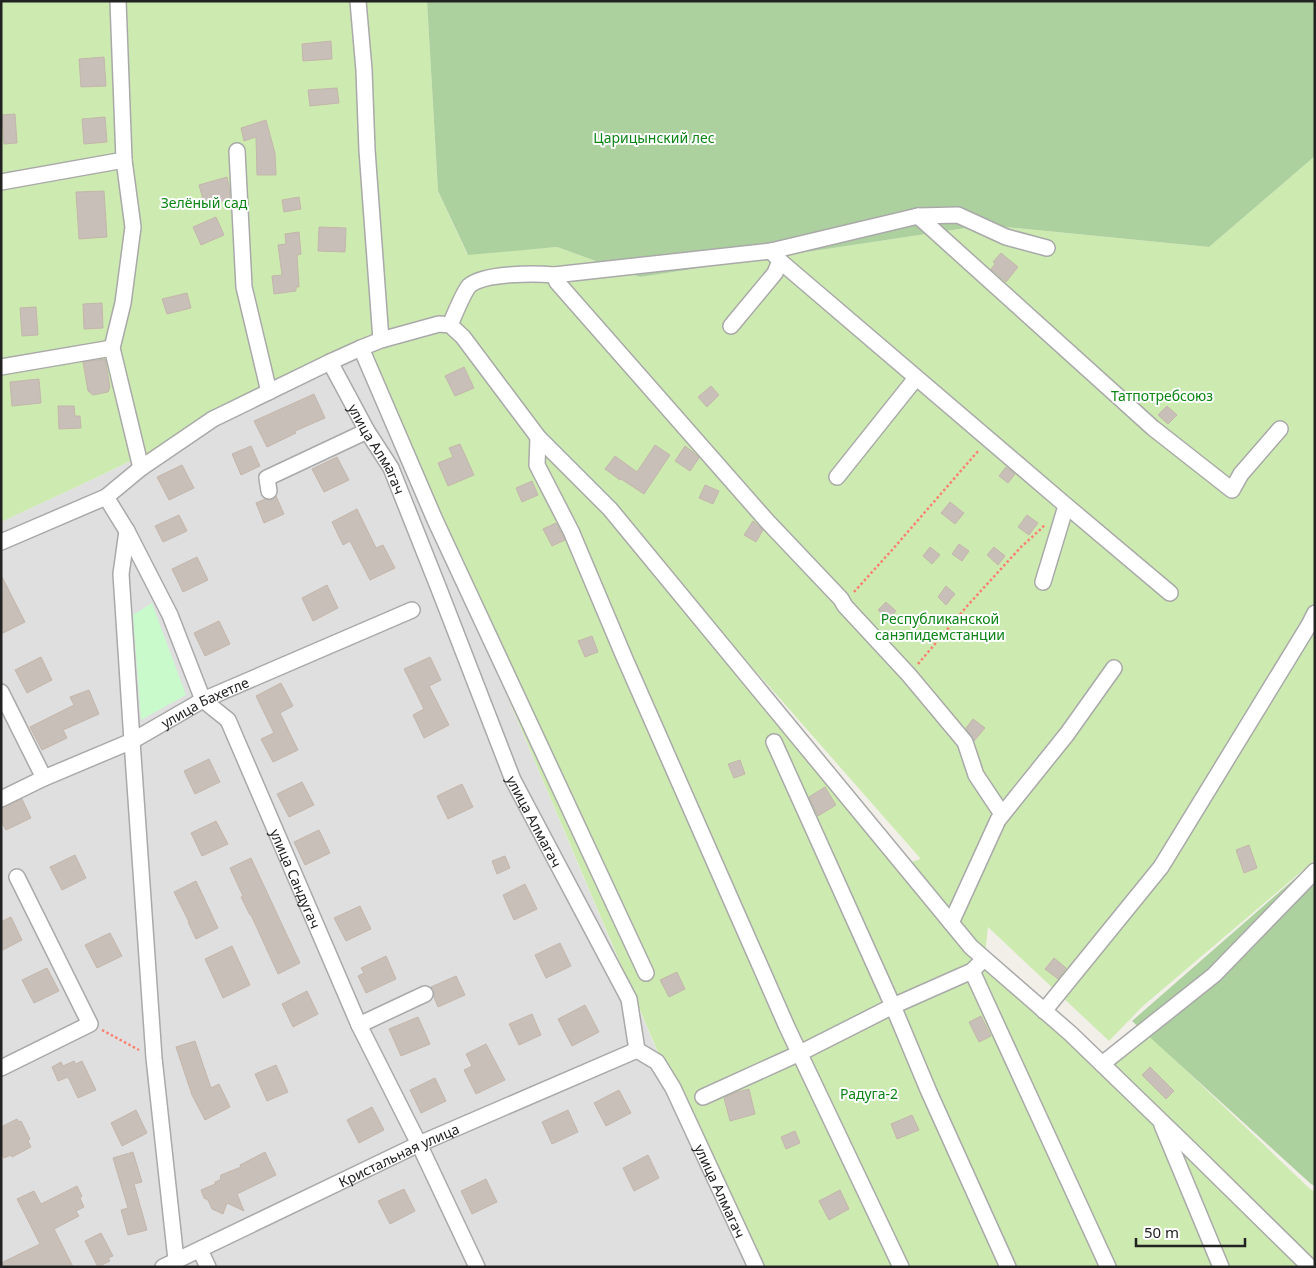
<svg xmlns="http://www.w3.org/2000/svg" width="1316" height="1268" font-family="'Noto Sans',sans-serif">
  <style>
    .residential { fill: #e0dfdf }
    .grass { fill: #cdebb0; fill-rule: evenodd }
    .forest { fill: #add19e }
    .park { fill: #c8facc }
    .building { fill: #c7bfb8; stroke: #c4b6ab }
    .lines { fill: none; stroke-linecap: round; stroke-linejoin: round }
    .minor-casing { stroke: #a9a9a9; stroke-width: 18 }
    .path { stroke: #fa8072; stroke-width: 2.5; stroke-dasharray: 2.5 2.5; stroke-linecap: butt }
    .minor { stroke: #fff; stroke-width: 15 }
    .labels { text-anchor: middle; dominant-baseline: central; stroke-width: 4; stroke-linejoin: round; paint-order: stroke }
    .park-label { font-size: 14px; fill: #0c8416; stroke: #fff }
    .street-label { font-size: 14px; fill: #222; stroke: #fff }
  </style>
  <rect width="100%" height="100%" fill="#f2efe9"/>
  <path class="residential" d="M 361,350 L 748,1267 L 1,1267 L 1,522 L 89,481 Z"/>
  <path class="grass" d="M 1,1 L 427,1 L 438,191 L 467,254 L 557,247 L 640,277 L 986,225 L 1209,247 L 1315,156 L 1315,860 L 1143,1006 L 1109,1041 L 988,927 L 984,963 L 1100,1068 L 1149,1035 L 1309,1188 L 1315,1192 L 1315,1267 L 759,1267 L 659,1055 L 361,350 L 89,481 L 1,522 ZM 489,368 L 920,858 L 920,859 L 895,868 Z"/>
  <path class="forest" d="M 427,1 L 1315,1 L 1315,156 L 1209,247 L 986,225 L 640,277 L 557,247 L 468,255 L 438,191 Z
    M 1315,861 L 1315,1186 L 1311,1184 L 1132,1021 Z"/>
  <path class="park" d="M 152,603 L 186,695 L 141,720 L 133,615 Z"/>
  <path class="building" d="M 331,41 L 332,59 L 303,61 L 302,44 Z
    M 104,57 L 106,86 L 81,87 L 79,59 Z
    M 337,88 L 339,103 L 310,106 L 308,90 Z
    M 15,114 L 17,143 L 4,144 L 2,115 Z
    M 105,117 L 107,142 L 84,144 L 82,119 Z
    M 266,120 L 275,153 L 276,175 L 257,175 L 256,137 L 244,141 L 241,128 Z
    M 227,177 L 229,186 L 230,199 L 205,206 L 199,185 Z
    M 104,191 L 107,237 L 79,239 L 76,192 Z
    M 299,197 L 301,209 L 284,212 L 282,200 Z
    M 216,217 L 224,235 L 201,245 L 193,227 Z
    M 319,227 L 346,228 L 345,252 L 318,251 Z
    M 299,232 L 301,254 L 297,255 L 299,287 L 296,287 L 296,291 L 274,294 L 272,276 L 282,275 L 278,245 L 286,244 L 285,234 Z
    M 1001,253 L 1018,267 L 1006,282 L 991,269 L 995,264 L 993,262 Z
    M 187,293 L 191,308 L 167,314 L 162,299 Z
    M 102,303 L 103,328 L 84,329 L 83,304 Z
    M 36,307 L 38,335 L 22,336 L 20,308 Z
    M 105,359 L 110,387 L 108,392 L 93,395 L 88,391 L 83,362 Z
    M 464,367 L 474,388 L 455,396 L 445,376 Z
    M 39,379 L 41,403 L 12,406 L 10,382 Z
    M 711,386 L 719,395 L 707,407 L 698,397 Z
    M 314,394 L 325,418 L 295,431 L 296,433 L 267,447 L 254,421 Z
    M 58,406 L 74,406 L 75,416 L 80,416 L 81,428 L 59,429 Z
    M 1167,406 L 1177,415 L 1168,424 L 1158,415 Z
    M 460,444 L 474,475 L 448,486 L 438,463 L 453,457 L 449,448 Z
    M 655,445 L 670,455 L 644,494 L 621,479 L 620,480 L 605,469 L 615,456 L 637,472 Z
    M 251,446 L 260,466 L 241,475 L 232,454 Z
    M 685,446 L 693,452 L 699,458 L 690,471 L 675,461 Z
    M 337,457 L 349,480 L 324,492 L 312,469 Z
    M 182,465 L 194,488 L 169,500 L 157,477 Z
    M 1006,467 L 1015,474 L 1008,483 L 999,476 Z
    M 532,481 L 538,495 L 522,502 L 516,488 Z
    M 705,485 L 719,491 L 713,504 L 699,498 Z
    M 276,496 L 284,514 L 264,523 L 256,503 L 265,499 L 271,500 Z
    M 950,502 L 964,513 L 955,524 L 941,513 Z
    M 357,509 L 376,548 L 383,545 L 395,568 L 370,580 L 350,541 L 343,545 L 332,522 Z
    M 179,515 L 187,531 L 163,542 L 155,526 Z
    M 1027,515 L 1038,523 L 1029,535 L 1018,527 Z
    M 753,521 L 763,530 L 756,542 L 744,535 Z
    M 556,523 L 565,540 L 552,546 L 543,529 Z
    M 959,544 L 969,551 L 962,561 L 952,554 Z
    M 930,547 L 940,555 L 932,564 L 923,556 Z
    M 994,547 L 1005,556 L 998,565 L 987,555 Z
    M 197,557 L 208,580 L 183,592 L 172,569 Z
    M 1,575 L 25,622 L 1,634 Z
    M 327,585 L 338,608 L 313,621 L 302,598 Z
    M 946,586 L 955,594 L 946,605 L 938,597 Z
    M 886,602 L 896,611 L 888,620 L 878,610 Z
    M 219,621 L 230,644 L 205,656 L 194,633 Z
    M 592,636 L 598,652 L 585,657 L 578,641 Z
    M 41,657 L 52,680 L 27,693 L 15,670 Z
    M 430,657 L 441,680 L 429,686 L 449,725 L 424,738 L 413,715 L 424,709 L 404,669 Z
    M 281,683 L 293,706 L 280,713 L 298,750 L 273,762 L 261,739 L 274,733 L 256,696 Z
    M 89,690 L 99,714 L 63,730 L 67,738 L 42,750 L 30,727 L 74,705 L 70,697 Z
    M 973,719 L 985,728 L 974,741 L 966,728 Z
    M 209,759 L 220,782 L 195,794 L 184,771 Z
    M 740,760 L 745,774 L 734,778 L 728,764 Z
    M 302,782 L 314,805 L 289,817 L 277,794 Z
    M 462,784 L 473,807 L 448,819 L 437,796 Z
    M 825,787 L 836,805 L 818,816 L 809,797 Z
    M 22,799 L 31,818 L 6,830 L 1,821 L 1,808 Z
    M 216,821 L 228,844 L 202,856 L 191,833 Z
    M 319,830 L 330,853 L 305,865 L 294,842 Z
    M 1249,845 L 1257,868 L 1244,873 L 1236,850 Z
    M 75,855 L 86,878 L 62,890 L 50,867 Z
    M 505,856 L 510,868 L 497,874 L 492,861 Z
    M 251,858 L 300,963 L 278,974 L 251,915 L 250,915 L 241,897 L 243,896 L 230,868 Z
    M 196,881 L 218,928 L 196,939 L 188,922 L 189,922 L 174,892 Z
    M 525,884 L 537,909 L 514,920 L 503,895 Z
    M 360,906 L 371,929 L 346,941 L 334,918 Z
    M 11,917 L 22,940 L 1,951 L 1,922 Z
    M 110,933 L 122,956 L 97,968 L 85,945 Z
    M 560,943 L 571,966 L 546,978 L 535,955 Z
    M 232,946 L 250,985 L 223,998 L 205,959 Z
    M 386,956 L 396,979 L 366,993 L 358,976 L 364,973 L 361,968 Z
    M 1054,958 L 1066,968 L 1058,979 L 1045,969 Z
    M 47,968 L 59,991 L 34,1003 L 22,980 Z
    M 677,972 L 685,989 L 669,997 L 660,980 Z
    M 456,976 L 465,995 L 438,1007 L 434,997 L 434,990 L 431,987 Z
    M 307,991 L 318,1014 L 293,1027 L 282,1004 Z
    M 585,1005 L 599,1032 L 572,1046 L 558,1019 Z
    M 532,1014 L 541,1035 L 519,1045 L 509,1024 Z
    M 981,1016 L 991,1036 L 979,1042 L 969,1022 Z
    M 418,1017 L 430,1044 L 401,1056 L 389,1029 Z
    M 195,1041 L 211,1088 L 219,1084 L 230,1107 L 205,1120 L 192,1095 L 176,1047 Z
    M 486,1044 L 505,1080 L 476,1094 L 464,1070 L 472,1066 L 466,1054 Z
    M 74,1061 L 76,1064 L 82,1061 L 96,1090 L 78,1098 L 68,1077 L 58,1081 L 52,1067 L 61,1062 L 63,1066 Z
    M 276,1065 L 288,1092 L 267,1101 L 255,1074 Z
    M 1150,1067 L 1174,1091 L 1166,1099 L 1142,1075 Z
    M 435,1078 L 446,1101 L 421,1113 L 410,1090 Z
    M 749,1089 L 755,1114 L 730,1121 L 724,1098 L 737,1092 Z
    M 619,1090 L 631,1113 L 606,1126 L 594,1103 Z
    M 372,1107 L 384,1130 L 359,1143 L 347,1120 Z
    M 136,1110 L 147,1133 L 122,1146 L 111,1123 Z
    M 568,1110 L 578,1132 L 552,1144 L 542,1122 Z
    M 912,1115 L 919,1130 L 897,1139 L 891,1124 Z
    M 17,1119 L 19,1122 L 21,1121 L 30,1139 L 28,1141 L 31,1147 L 12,1157 L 11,1155 L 4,1158 L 1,1152 L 1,1127 Z
    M 795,1131 L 800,1143 L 786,1149 L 781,1137 Z
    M 133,1152 L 142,1182 L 134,1184 L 147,1230 L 128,1235 L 121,1210 L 128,1208 L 113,1158 Z
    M 265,1152 L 276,1175 L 237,1194 L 244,1211 L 227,1203 L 223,1214 L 212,1209 L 208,1200 L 204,1198 L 201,1190 L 215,1184 L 215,1182 L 220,1180 L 221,1175 L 241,1167 L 240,1165 Z
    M 648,1155 L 659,1178 L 634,1191 L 623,1168 Z
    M 486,1179 L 497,1202 L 472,1214 L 461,1191 Z
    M 77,1186 L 82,1196 L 80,1198 L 84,1207 L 76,1211 L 79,1216 L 54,1229 L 73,1267 L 1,1267 L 1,1263 L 40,1244 L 17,1199 L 34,1191 L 41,1204 Z
    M 404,1189 L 415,1211 L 390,1224 L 378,1201 Z
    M 840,1190 L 849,1209 L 829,1220 L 819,1201 Z
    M 101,1233 L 113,1256 L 108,1258 L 110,1261 L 98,1267 L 85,1241 Z"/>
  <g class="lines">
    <g class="minor-casing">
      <g id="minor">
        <path d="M 118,1 L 124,160"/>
        <path d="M 358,1 L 364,70 L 367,150 L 381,340"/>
        <path d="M 237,151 L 244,287 L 269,392"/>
        <path d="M 1,182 L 124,160 L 133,227 L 123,303 L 112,348 L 141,468"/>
        <path d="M 918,216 L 1153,428 L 1232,490 L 1241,474 L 1280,429"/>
        <path d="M 771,251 L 780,261 L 1062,502 L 1170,593"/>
        <path d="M 554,275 L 557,282 L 767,521 L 841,599 L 845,606 L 909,675 L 965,742 L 976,775 L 1002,814"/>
        <path d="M 450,325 C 454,316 463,293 469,286 C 483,273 535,273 554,275 L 771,251 L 918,216 L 958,215 L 1006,237 L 1047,248"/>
        <path d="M 731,326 L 775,273 L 780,261"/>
        <path d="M 361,348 L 435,520 L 646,973"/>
        <path id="s1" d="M 330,362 L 367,431 L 391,468 L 439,589 L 513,780 L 629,999 L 637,1050 L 657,1062 L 673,1088 L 756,1267"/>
        <path d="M 1,367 L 112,348"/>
        <path d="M 538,437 L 537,465 L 571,531 L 625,659 L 787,1027 L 901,1267"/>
        <path d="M 837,477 L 916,378"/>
        <path d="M 269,491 L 267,478 L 367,431"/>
        <path id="s2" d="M 106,497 L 127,531 L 170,615 L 203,700 L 228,720 L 359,1025 L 419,1144 L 477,1267"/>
        <path d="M 127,531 L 121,574 L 132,741 L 154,1058 L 176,1260"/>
        <path d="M 1,542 L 106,497 L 141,468 L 213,419 L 330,362 L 361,348 L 381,340 L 439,324 L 450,325 L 463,337 L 538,437 L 610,509 L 971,947 L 1071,1034 L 1192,1151 L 1310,1267"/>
        <path d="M 1043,582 L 1066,506"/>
        <path d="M 1,692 L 44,778"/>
        <path d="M 774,742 L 893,1006 L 929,1092 L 1008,1267"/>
        <path id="s3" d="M 1,799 L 44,778 L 132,741 L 203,700 L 412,610"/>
        <path d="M 951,923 L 998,820 L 1067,734 L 1114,668"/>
        <path d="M 984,959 L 972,971 L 1108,1267"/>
        <path d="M 1044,1011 L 1161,867 L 1309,625 L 1315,613"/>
        <path d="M 359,1025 L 425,994"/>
        <path d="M 1102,1064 L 1214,975 L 1315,871"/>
        <path d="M 1,1068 L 90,1024 L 17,877"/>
        <path d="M 703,1097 L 800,1053 L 893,1006 L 972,971"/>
        <path d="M 1162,1125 L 1221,1267"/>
        <path d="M 200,1250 L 208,1267"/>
        <path id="s4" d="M 163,1267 L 419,1144 L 637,1050"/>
      </g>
    </g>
    <path class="path" d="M 854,592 L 892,550 L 979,450
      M 918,664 L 968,605 L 1021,547 L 1042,528 L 1045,524
      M 102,1030 L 139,1050"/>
    <use href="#minor" class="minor"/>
  </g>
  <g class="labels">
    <g class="park-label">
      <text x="654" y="137">Царицынский лес</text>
      <text x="204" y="202">Зелёный сад</text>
      <text x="1162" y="395">Татпотребсоюз</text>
      <text x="940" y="618">Республиканской<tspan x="940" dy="16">санэпидемстанции</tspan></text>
      <text x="869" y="1093">Радуга-2</text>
    </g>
    <g class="street-label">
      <text stroke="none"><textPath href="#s1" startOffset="99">улица Алмагач</textPath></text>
      <text stroke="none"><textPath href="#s3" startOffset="226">улица Бахетле</textPath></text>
      <text stroke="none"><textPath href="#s1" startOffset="504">улица Алмагач</textPath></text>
      <text stroke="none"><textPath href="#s2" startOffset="430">улица Сандугач</textPath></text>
      <text stroke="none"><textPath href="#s4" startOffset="261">Кристальная улица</textPath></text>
      <text stroke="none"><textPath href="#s1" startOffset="924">улица Алмагач</textPath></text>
    </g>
  </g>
  <rect width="1316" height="1268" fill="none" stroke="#222222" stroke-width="5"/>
  <path d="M1136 1238v8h109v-8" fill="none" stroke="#222222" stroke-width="2.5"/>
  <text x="1144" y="1238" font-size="15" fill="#222222" stroke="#ffffff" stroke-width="4" paint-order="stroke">50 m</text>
</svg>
